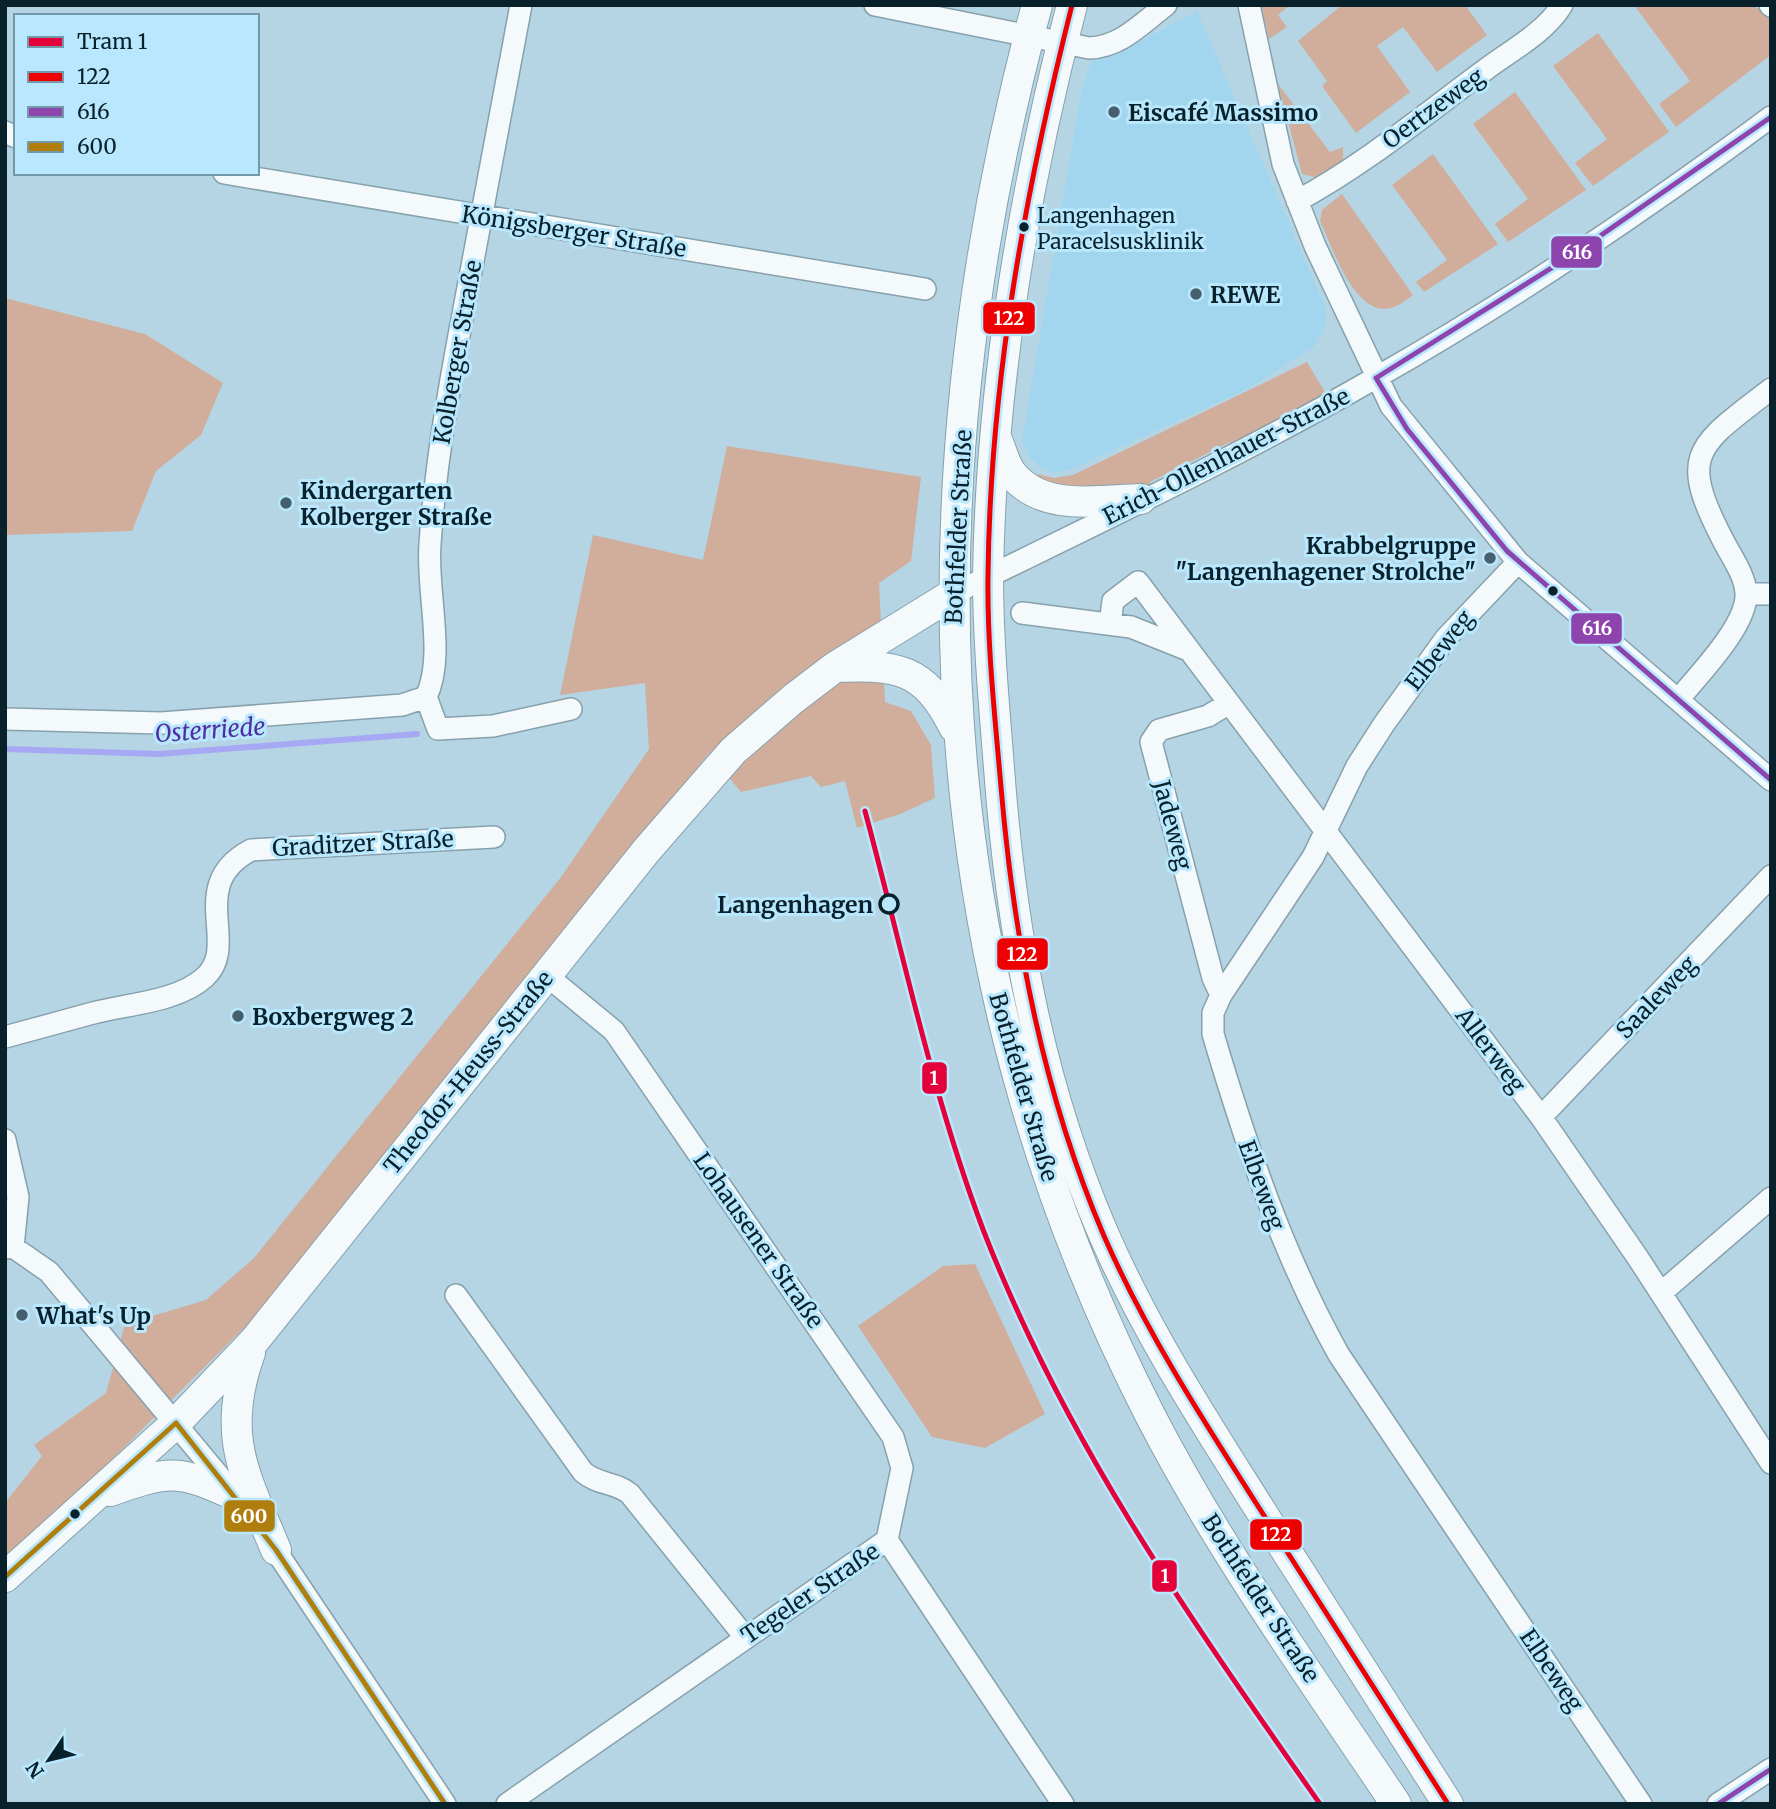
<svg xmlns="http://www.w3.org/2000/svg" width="1776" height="1809" font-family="Merriweather,serif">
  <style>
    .built { fill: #a2d6ee }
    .green { fill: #d0ae9b }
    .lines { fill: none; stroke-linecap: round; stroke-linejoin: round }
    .stream { stroke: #a7a8f3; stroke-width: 6 }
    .street-casing { stroke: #87a1ac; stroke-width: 24 }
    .secondary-casing { stroke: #87a1ac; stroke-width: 32 }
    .street { stroke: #f4f9fb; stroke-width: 21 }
    .secondary { stroke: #f4f9fb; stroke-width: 30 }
    .bus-1-casing { stroke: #b9e8fe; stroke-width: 10 }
    .bus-2-casing { stroke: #b9e8fe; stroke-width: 10 }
    .bus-3-casing { stroke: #b9e8fe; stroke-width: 10 }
    .bus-1 { stroke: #e00; stroke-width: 5 }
    .bus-2 { stroke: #8e44ad; stroke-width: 5 }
    .bus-3 { stroke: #b07e0d; stroke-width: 5 }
    .tram-1-casing { stroke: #b9e8fe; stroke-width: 10 }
    .tram-1 { stroke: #e4003a; stroke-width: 5 }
    .poi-dot { fill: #45606c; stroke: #b9e8fe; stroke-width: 2.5 }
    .bus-dot { fill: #09212b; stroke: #b9e8fe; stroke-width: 2.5 }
    .stop-dot { fill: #b9e8fe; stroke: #09212b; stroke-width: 3.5 }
    .labels { text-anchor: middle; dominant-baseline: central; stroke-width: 6; stroke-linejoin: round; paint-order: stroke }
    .bus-label { font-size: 21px; fill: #09212b; stroke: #b9e8fe; text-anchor: start }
    .street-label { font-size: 23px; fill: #09212b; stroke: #b9e8fe }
    .poi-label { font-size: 23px; font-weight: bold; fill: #09212b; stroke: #b9e8fe; text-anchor: start }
    .stop-label { font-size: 23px; font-weight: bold; fill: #09212b; stroke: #b9e8fe; text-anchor: end }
    .water-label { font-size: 24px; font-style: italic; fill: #4e30a3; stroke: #b9e8fe }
    .line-badge { stroke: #b9e8fe; stroke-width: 2.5 }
    .badge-label { font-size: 19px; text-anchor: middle; font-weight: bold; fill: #fff }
  </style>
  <rect width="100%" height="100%" fill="#b5d5e4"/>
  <path class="built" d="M 1197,11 L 1326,309 L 1325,326 L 1314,347 L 1245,390 L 1069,470 L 1053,473 L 1042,468 L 1029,457 L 1022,441 L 1082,87 L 1093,58 L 1113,56 Z"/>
  <path class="green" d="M 1261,5 L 1290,5 L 1278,15 L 1287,27 L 1269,39 Z
    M 1342,5 L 1465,5 L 1487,35 L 1437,72 L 1403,27 L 1377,46 L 1410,92 L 1356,133 L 1322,86 L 1327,81 L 1298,41 Z
    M 1634,5 L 1749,5 L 1771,13 L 1771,55 L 1676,127 L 1659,104 L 1690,81 Z
    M 1598,33 L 1669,132 L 1593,186 L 1575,163 L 1607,139 L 1553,66 Z
    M 1278,84 L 1330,152 L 1343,147 L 1343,166 L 1322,179 L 1302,174 Z
    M 1515,92 L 1586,190 L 1508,242 L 1495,224 L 1528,199 L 1473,124 Z
    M 1433,154 L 1498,244 L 1424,292 L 1416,282 L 1447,260 L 1392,185 Z
    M 1342,194 L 1413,295 C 1407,299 1401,305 1394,307 C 1356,322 1332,246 1320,221 L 1322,210 Z
    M 5,298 L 145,334 L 223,383 L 201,435 L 156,471 L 132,531 L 5,535 Z
    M 1307,362 L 1331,402 L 1235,452 L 1230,442 L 1150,482 L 1155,493 L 1028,489 L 1037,474 L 1054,478 L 1073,475 Z
    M 727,446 L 921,477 L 911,561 L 879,583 L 885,702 L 911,711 L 931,745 L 935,798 L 900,814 L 857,828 L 845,781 L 821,787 L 811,776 L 741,792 L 709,753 L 263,1309 L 5,1566 L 5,1503 L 42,1456 L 34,1445 L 106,1393 L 125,1324 L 206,1300 L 254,1258 L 561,877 L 649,749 L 645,683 L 560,695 L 593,535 L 703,560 Z
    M 975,1264 L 1045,1414 L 985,1448 L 932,1437 L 858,1326 L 943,1266 Z"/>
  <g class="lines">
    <path class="stream" d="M 5,749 L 159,754 L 417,734"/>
    <g class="street-casing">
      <path id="street" d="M 875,5 L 1089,48 C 1121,47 1142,23 1166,5
        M 1249,5 L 1283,164 L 1315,246 L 1391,406 L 1518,562 L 1771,780
        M 1770,5 L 1771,6
        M 5,132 L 16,137
        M 224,173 L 925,289
        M 1297,201 C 1364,165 1424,115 1485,70 C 1510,51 1546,32 1562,5
        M 1518,562 L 1446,638 L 1384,724 L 1357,766 L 1313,857 L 1221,995 L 1213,1013 L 1213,1034 C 1246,1145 1282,1253 1339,1355 L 1641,1804
        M 953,594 C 1095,524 1240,456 1377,377 C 1514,299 1644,211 1771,117
        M 1746,594 L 1771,594
        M 1022,613 L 1131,627 L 1186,649
        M 1110,624 L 1113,601 L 1138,582 L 1541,1117 L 1638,1258 L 1771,1463
        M 426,697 L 438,729 L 493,726 L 571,709
        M 1678,700 C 1698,675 1748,625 1746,593 C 1745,576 1733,559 1725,544 C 1677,453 1696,447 1771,389
        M 5,719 L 161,723 L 402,705 L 426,697 C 446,656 426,591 430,544 C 436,454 453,366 470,277 C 487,186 504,96 521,5
        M 546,975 L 614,1031 L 893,1437 L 902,1468 L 887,1540
        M 1221,995 L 1213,978 L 1151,742 L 1159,730 L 1208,716 L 1229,703
        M 5,1037 C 35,1029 64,1021 93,1013 C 127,1004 178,1002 205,977 C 241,944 185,885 251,850 L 494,837
        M 1541,1117 L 1771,876
        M 5,1140 L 18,1197 L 13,1247
        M 5,1248 L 13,1247 L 49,1272 L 234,1494
        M 1661,1293 L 1771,1198
        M 456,1295 L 583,1472 C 598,1485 616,1482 630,1494 L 745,1637
        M 268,1539 L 445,1804
        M 887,1540 L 1063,1804
        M 507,1804 L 887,1540
        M 1718,1804 L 1771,1769"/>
    </g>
    <g class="secondary-casing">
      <path id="secondary" d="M 1037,5 C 908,486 920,966 1150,1415 C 1220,1551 1311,1677 1396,1804
        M 1072,5 C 1024,188 991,387 988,576 C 988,640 994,704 999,768 C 1011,931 1039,1085 1104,1235 C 1148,1336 1208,1427 1266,1519 C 1327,1614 1387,1709 1448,1804
        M 997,440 C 1002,451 1005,466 1013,475 C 1044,512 1097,500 1141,499
        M 835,667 C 897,665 924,667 954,727
        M 250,1353 C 220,1436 245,1475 276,1550
        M 110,1491 C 170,1470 178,1469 236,1496
        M 5,1577 L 176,1423 L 255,1340 L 646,851 L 733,751 L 793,699 L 835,667 L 953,594"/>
    </g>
    <use href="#street" class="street"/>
    <use href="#secondary" class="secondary"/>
    <g class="bus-1-casing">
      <path id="bus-1" d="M 1072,5 C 1025,192 990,383 988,576 C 987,646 995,717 1001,787 C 1014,941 1043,1093 1104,1236 C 1145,1330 1201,1417 1256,1503 C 1320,1604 1384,1704 1448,1804"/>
    </g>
    <g class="bus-2-casing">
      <path id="bus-2" d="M 1376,378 L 1407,429 L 1507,551 L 1771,780
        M 1376,378 L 1577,252 L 1771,117
        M 1718,1804 L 1771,1769"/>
    </g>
    <g class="bus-3-casing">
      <path id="bus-3" d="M 5,1577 L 176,1423 L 276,1550 L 445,1804"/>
    </g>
    <use href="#bus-1" class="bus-1"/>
    <use href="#bus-2" class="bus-2"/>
    <use href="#bus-3" class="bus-3"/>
    <g class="tram-1-casing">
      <path id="tram-1" d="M 865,811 C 903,952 932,1095 984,1232 C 1067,1445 1190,1618 1320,1804"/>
    </g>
    <use href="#tram-1" class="tram-1"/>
  </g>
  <g class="poi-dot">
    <circle cx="1114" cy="112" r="7"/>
    <circle cx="1196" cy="294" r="7"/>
    <circle cx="286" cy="503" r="7"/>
    <circle cx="1490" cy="558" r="7"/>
    <circle cx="238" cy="1016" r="7"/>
    <circle cx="22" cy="1315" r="7"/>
  </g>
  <g class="bus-dot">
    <circle cx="1024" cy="227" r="6"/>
    <circle cx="1553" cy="591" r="6"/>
    <circle cx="75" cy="1514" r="6"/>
  </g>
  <circle class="stop-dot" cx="889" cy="904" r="9"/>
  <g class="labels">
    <g class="bus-label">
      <text x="1037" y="215">Langenhagen<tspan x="1037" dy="26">Paracelsusklinik</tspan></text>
    </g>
    <g class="street-label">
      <text transform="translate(1433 108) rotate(-36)">Oertzeweg</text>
      <text transform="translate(574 231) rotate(9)">Königsberger Straße</text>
      <text transform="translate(457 352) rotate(-80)">Kolberger Straße</text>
      <text transform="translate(1226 456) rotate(-27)">Erich-Ollenhauer-Straße</text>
      <text transform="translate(958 527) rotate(-87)">Bothfelder Straße</text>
      <text transform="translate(1439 650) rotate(-52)">Elbeweg</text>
      <text transform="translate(1173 825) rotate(75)">Jadeweg</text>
      <text transform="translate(363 843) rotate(-3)">Graditzer Straße</text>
      <text transform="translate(1656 997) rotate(-46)">Saaleweg</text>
      <text transform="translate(1491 1050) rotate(53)">Allerweg</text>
      <text transform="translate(468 1072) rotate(-51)">Theodor-Heuss-Straße</text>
      <text transform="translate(1024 1087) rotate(74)">Bothfelder Straße</text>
      <text transform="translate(1262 1185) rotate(70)">Elbeweg</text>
      <text transform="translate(759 1240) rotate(55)">Lohausener Straße</text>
      <text transform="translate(810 1593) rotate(-34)">Tegeler Straße</text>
      <text transform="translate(1261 1598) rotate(57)">Bothfelder Straße</text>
      <text transform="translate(1552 1670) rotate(56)">Elbeweg</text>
    </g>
    <g class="poi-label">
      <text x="1128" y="112">Eiscafé Massimo</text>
      <text x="1210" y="294">REWE</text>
      <text x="300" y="490">Kindergarten<tspan x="300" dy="26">Kolberger Straße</tspan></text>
      <text x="1476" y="545" text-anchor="end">Krabbelgruppe<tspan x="1476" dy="26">"Langenhagener Strolche"</tspan></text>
      <text x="252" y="1016">Boxbergweg 2</text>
      <text x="36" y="1315">What's Up</text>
    </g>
    <g class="stop-label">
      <text x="873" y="904">Langenhagen</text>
    </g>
    <g class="water-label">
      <text transform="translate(210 730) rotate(-4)">Osterriede</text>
    </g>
  </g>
  <g class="line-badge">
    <rect x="1550" y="235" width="53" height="34" rx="7" fill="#8e44ad"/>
    <rect x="982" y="301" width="54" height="34" rx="7" fill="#e00"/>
    <rect x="1570" y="612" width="53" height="33" rx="7" fill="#8e44ad"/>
    <rect x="996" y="937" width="53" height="34" rx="7" fill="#e00"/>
    <rect x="921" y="1061" width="27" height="34" rx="7" fill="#e4003a"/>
    <rect x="223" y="1499" width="53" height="34" rx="7" fill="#b07e0d"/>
    <rect x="1249" y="1518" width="54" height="33" rx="7" fill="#e00"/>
    <rect x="1151" y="1559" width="27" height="34" rx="7" fill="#e4003a"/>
  </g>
  <g class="badge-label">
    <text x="1577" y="259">616</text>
    <text x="1009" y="325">122</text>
    <text x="1597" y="635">616</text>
    <text x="1022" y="961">122</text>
    <text x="934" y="1085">1</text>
    <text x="249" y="1523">600</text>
    <text x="1276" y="1541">122</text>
    <text x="1165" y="1583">1</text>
  </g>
  <rect width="1776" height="1809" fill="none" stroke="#09212b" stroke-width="14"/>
  <rect x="14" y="14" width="245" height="161" fill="#b9e8fe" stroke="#7398aa" stroke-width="2"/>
  <rect x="28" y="37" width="35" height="10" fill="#e4003a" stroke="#7398aa" stroke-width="2"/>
  <text x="77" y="49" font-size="21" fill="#09212b">Tram 1</text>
  <rect x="28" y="72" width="35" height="10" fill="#ee0000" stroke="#7398aa" stroke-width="2"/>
  <text x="77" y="84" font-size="21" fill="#09212b">122</text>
  <rect x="28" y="107" width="35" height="10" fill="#8e44ad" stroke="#7398aa" stroke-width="2"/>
  <text x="77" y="119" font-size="21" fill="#09212b">616</text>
  <rect x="28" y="142" width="35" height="10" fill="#b07e0d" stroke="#7398aa" stroke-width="2"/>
  <text x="77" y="154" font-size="21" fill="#09212b">600</text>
  <g transform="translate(49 1760) rotate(235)" stroke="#b9e8fe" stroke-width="5" paint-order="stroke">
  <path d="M0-5L12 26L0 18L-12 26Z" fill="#09212b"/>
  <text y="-10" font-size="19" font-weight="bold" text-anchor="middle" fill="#09212b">N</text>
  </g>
</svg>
